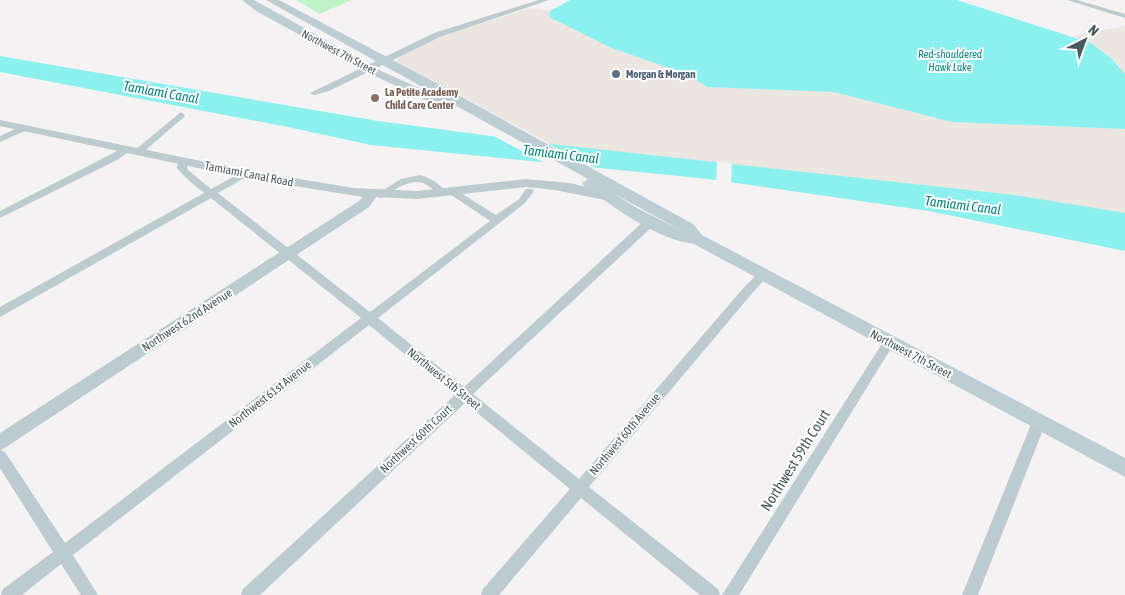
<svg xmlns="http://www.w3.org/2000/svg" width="1125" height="595" font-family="'Asap Condensed',sans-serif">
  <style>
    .commercial { fill: #ebe6df }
    .green { fill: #c0f2c7 }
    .water { fill: #8cf1ee }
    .pier { fill: #f4f2f2 }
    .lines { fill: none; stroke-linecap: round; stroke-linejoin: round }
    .minor { fill: #bccbcf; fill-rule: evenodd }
    .tertiary { fill: #bccbcf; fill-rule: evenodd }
    .secondary { fill: #bdcdd4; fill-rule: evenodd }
    .service-dot { fill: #5c6f8a; stroke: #fff; stroke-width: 2 }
    .education-dot { fill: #8d6e63; stroke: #fff; stroke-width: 2 }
    .labels { text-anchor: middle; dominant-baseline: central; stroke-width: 4; stroke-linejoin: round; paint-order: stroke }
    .far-street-label { font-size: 11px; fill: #485b61; stroke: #fff }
    .far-water-label { font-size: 11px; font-style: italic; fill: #098481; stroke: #fff }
    .far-service-label { font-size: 11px; font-weight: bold; fill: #4e5e75; stroke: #fff; text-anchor: start }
    .far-education-label { font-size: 11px; font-weight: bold; fill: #785e54; stroke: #fff; text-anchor: start }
    .street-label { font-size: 12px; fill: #485b61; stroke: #fff }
    .water-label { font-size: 14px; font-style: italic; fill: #098481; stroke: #fff }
    .near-street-label { font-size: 15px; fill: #485b61; stroke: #fff }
  </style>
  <rect width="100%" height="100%" fill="#f4f2f2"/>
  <path class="commercial" d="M 531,8 L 550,11 L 549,14 L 551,18 L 609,47 L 686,74 L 707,87 L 834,92 L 952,122 L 1125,129 L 1125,213 L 695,160 L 551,144 L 397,62 L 399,57 L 429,42 L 466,28 Z
    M 1125,26 L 1125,74 L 1118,64 L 1091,43 L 1072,36 Z"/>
  <path class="green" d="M 296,0 L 351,0 L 320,14 Z"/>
  <path class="water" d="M 570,0 L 957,0 L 1091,43 L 1112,59 L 1125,74 L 1125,129 L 952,122 L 834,92 L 707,87 L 686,74 L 609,47 L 551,18 L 549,14 L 550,11 Z
    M 0,56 L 378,121 L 552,144 L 1014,195 L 1125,213 L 1125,251 L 929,211 L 708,179 L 371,145 L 288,127 L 0,72 Z"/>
  <path class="pier" d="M 492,135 L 543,141 L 598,169 L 548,165 Z
    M 717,161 L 732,163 L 731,185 L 716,183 Z"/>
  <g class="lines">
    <path class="minor" d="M 539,0 L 549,0 L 440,37 L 329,91 L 314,95 L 310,93 L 434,33 Z
      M 1067,0 L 1077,0 L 1125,14 L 1125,18 Z
      M 181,112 L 185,115 L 184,117 L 141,154 L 135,154 L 135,150 Z
      M 24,125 L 28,128 L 27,130 L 0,142 L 0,136 Z
      M 127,146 L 132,149 L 130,151 L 117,160 L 0,218 L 0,211 Z
      M 183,158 L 188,161 L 187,168 L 188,170 L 211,189 L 242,172 L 248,172 L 248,176 L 218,193 L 370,312 L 490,221 L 450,194 L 448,192 L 450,190 L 456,190 L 496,215 L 519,199 L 526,189 L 532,189 L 534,191 L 525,203 L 378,318 L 464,387 L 646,219 L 654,219 L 655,222 L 654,225 L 473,394 L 579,479 L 746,285 L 760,272 L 768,272 L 769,275 L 754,291 L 589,487 L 718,589 L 720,595 L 700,595 L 581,498 L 499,595 L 481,595 L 483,589 L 570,489 L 465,403 L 260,595 L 241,595 L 243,589 L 455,395 L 369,325 L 73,555 L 98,595 L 81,595 L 61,564 L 22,595 L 1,595 L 3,589 L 53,552 L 0,468 L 0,450 L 5,452 L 65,543 L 361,318 L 211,198 L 0,317 L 0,307 L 204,193 L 186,178 L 177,168 L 178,161 Z
      M 420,175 C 433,179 440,184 448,194 L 446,196 L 440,196 C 422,177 412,179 391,192 C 386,196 383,199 377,197 L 375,195 L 401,179 Z
      M 889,337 L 893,339 L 895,342 L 893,345 L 739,595 L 722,595 L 885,339 Z
      M 1039,416 L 1044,418 L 1046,422 L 978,595 L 962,595 L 1032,422 L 1034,418 Z"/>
    <path class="tertiary" d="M 0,120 L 245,170 L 353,188 L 417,191 L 526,179 L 570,183 L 615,194 L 617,197 L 615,200 L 610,201 L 555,190 L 526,187 L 417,199 L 376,197 L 369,207 L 0,451 L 0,433 L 359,201 L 363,197 L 245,178 L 0,126 Z"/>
    <path class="secondary" d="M 242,0 L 254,0 L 385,73 L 442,98 L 444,101 L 438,105 L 434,104 L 377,77 L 256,11 Z
      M 266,0 L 279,0 L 438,84 L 693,224 L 702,235 L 1125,458 L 1125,477 L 694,244 C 653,238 618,209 584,186 L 582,183 L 588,179 ZM 613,193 L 682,231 L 637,208 Z"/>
  </g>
  <circle class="service-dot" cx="616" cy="74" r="5"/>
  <circle class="education-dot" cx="375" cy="98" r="5"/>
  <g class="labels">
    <g class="far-street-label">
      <text transform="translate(339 52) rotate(28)">Northwest 7th Street</text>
    </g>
    <g class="far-water-label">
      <text x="950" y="54">Red-shouldered<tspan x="950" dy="13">Hawk Lake</tspan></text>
    </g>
    <g class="far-service-label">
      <text x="626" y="74">Morgan &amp; Morgan</text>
    </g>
    <g class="far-education-label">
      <text x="385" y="92">La Petite Academy<tspan x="385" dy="13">Child Care Center</tspan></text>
    </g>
    <g class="street-label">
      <text transform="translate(249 174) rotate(11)">Tamiami Canal Road</text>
      <text transform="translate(187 320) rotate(-33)">Northwest 62nd Avenue</text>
      <text transform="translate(911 354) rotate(28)">Northwest 7th Street</text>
      <text transform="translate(444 379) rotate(39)">Northwest 5th Street</text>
      <text transform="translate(270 394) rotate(-38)">Northwest 61st Avenue</text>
      <text transform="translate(625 434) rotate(-50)">Northwest 60th Avenue</text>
      <text transform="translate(416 439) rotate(-43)">Northwest 60th Court</text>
    </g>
    <g class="water-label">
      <text transform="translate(161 92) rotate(10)">Tamiami Canal</text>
      <text transform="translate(561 154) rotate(7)">Tamiami Canal</text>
      <text transform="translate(963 205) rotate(7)">Tamiami Canal</text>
    </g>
    <g class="near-street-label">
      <text transform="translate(795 460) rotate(-58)">Northwest 59th Court</text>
    </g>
  </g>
  <g transform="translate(1085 40) rotate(42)" stroke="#ffffff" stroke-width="4" paint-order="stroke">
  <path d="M0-4L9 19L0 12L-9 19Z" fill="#485b61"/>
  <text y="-8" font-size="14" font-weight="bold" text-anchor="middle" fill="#485b61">N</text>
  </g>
</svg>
